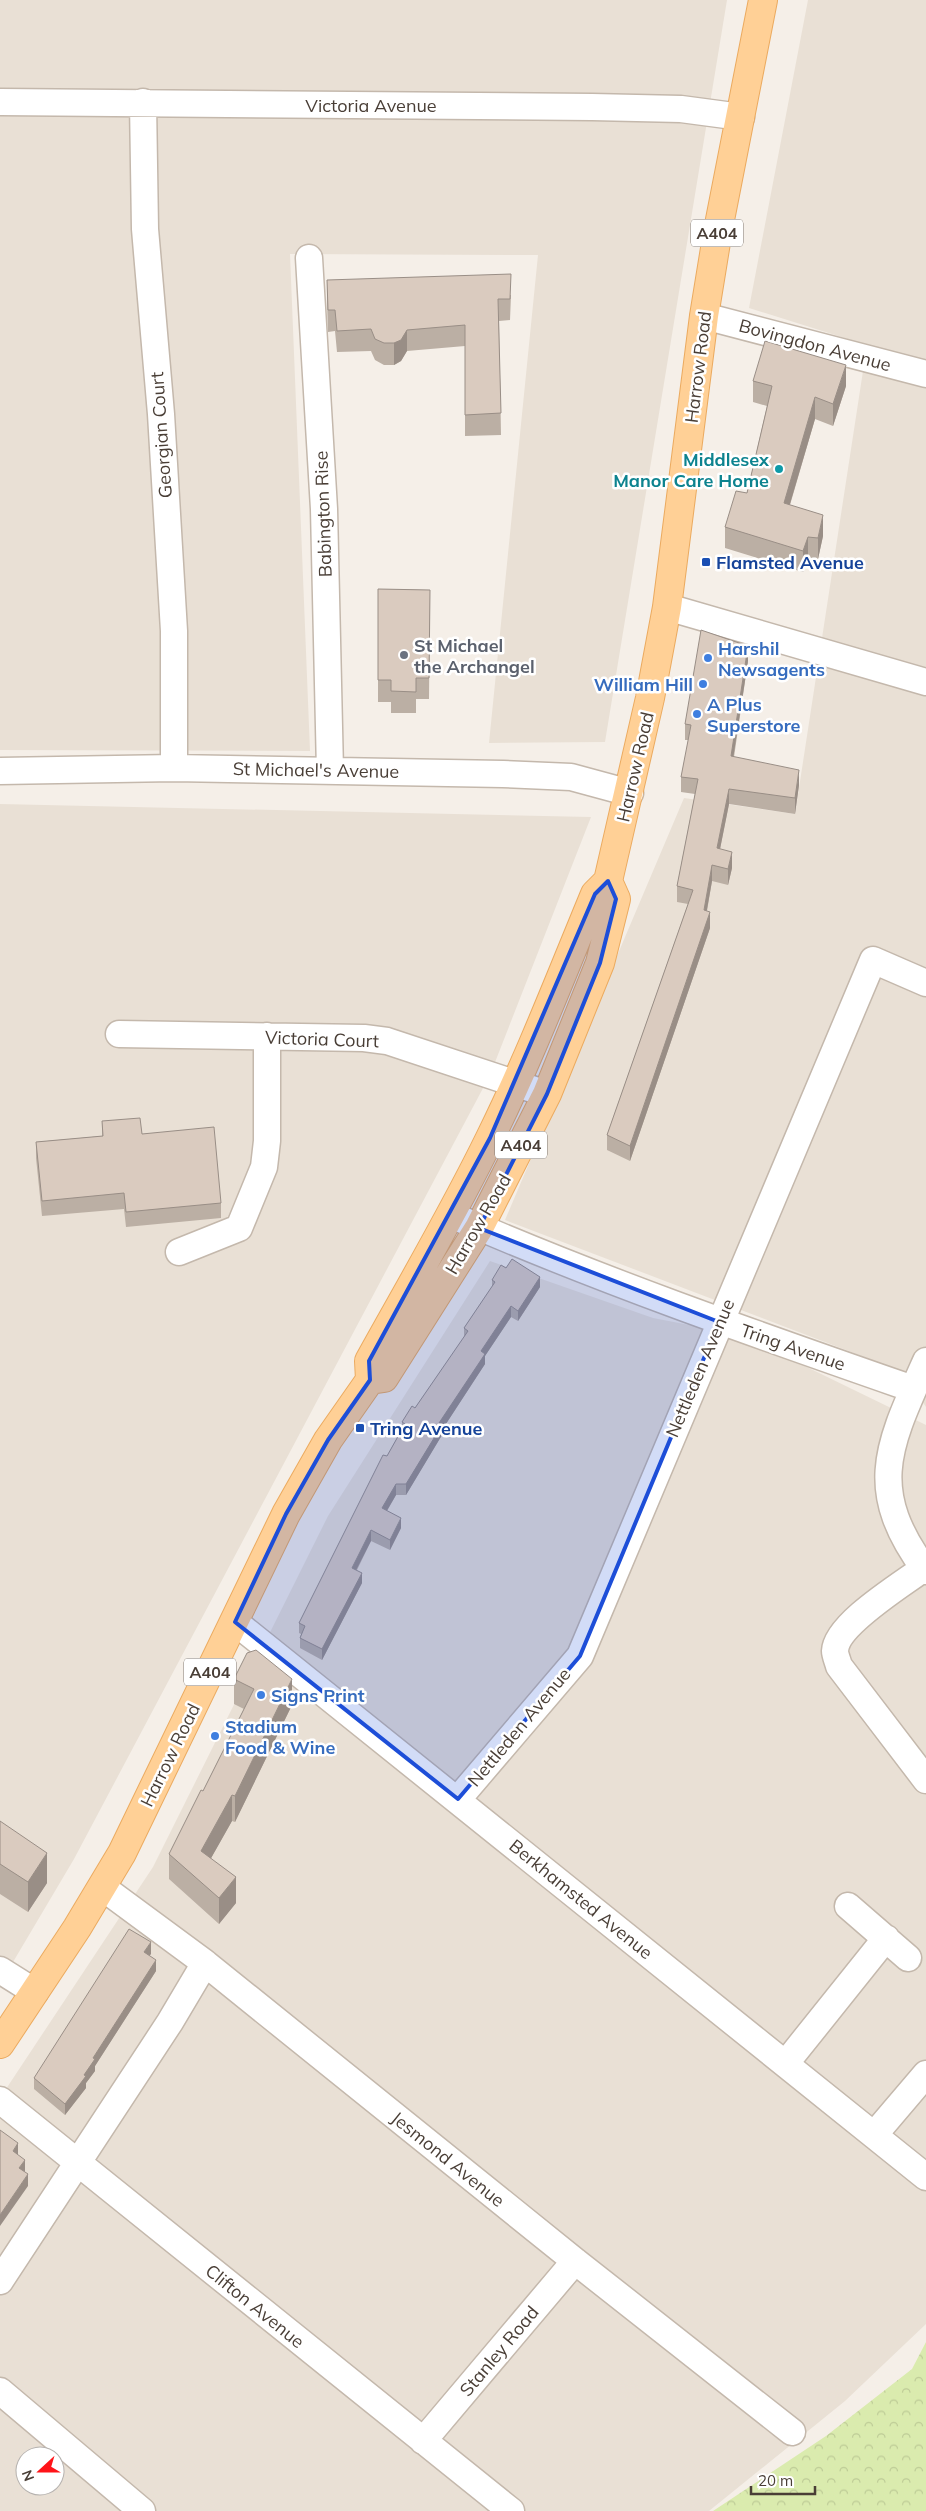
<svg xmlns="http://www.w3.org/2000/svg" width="926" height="2511" font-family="Mulish,sans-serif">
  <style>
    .residential { fill: #e9e0d5; fill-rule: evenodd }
    .park { fill: url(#park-crowns) }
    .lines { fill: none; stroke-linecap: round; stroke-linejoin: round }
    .minor-casing { stroke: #c4b8ac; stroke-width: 29 }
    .major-casing { stroke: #ebaa5f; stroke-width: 30 }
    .minor { stroke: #fff; stroke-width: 26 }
    .major { stroke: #ffd096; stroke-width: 28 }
    .wall { fill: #bbafa4 }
    .shaded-wall { fill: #998e86 }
    .building { fill: #dacbbf; stroke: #998e86 }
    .marked { fill: #1d4ed8; fill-opacity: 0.2; stroke: #1d4ed8; stroke-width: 4; stroke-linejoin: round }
    .culture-dot { fill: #0f9aa8; stroke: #fff; stroke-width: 2 }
    .transit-dot { fill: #1a4fb4; stroke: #fff; stroke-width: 2 }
    .worship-dot { fill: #6b7280; stroke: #fff; stroke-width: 2 }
    .shop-dot { fill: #3f7fe0; stroke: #fff; stroke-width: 2 }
    .labels { text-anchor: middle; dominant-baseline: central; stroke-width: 5; stroke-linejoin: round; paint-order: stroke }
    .shield { fill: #fff; stroke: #807872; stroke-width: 1 }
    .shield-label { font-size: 16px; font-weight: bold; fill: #493e36 }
    .street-label { font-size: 18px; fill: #493e36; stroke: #fff }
    .culture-label { font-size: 18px; font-weight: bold; fill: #0d838f; stroke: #fff; text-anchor: end }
    .transit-label { font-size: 18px; font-weight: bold; fill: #164399; stroke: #fff; text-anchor: start }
    .worship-label { font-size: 18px; font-weight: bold; fill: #5b616d; stroke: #fff; text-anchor: start }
    .shop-label { font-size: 18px; font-weight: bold; fill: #366cbe; stroke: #fff; text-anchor: start }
  </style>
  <defs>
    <pattern id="park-crowns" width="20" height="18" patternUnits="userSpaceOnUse" patternTransform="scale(1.25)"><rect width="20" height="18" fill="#daebae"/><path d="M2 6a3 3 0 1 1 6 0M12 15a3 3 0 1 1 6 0" fill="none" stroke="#bdcb96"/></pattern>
  </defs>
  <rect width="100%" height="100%" fill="#f5efe8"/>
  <path class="residential" d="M 0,0 L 727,0 L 605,742 L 489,743 L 538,255 L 290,254 L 310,751 L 0,750 Z
    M 808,0 L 926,0 L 926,1407 L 901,1371 L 505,1220 L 684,798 L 795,814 L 867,345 L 749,308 Z
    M 0,804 L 591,817 L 490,1075 L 74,1859 L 0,1984 Z
    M 490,1261 L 653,1318 L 741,1335 L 926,1425 L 926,2324 L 845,2401 L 709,2511 L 0,2511 L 0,2098 L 153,1867 L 328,1516 ZM 25,2456 L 55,2456 L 55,2486 L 25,2486 Z"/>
  <path class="park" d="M 926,2342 L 926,2511 L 713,2511 L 826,2436 L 912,2369 Z"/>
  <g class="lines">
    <g class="minor-casing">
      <path id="minor" d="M 0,102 L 592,107 L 681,109 L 741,117
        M 143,102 L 145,229 L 161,414 L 174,631 L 174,768
        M 309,258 L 324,509 L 330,771
        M 704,316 L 926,374
        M 667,607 L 926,682
        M 0,771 L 174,768 L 503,774 L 571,777 L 630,793
        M 119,1034 L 364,1038 L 387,1041 L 547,1094
        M 451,1215 C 602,1281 758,1335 913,1389
        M 179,1252 L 239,1228 L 264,1167 L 267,1141 L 267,1036
        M 926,1361 C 888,1446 865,1489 926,1571
        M 924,1568 C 903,1584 836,1624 835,1651 C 835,1655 838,1662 839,1666 L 926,1780
        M 235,1622 L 926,2177
        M 458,1799 L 580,1656 L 873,960 L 926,983
        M 102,1887 L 205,1963 L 575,2261 L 792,2432
        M 848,1906 L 908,1958
        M 0,1970 L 35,1992
        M 786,2063 L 886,1938
        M 0,2100 L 511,2511
        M 874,2135 L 926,2074
        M 0,2281 L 170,2022 L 205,1963
        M 0,2391 L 142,2511
        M 423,2441 L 575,2261"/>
    </g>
    <g class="major-casing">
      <path id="major" d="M 370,1380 L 384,1378 L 479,1228 L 547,1094 L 600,963 L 616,899 L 608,881
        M 0,2044 L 77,1928 L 122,1853 L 286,1514 L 328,1440 L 370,1380 L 369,1361 C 410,1287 453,1214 490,1138 C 529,1059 561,976 595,894 L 608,881 L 650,698 L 667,607 L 704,316 L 718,230 L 763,0"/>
    </g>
    <use href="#minor" class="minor"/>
    <use href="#major" class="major"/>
  </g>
  <path class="wall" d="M 327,280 L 511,295 L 510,320 L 499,321 L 501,435 L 465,436 L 465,346 L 407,351 L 401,361 L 394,365 L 384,365 L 375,360 L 371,351 L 337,352 L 335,331 L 328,332 L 327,302 Z
    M 753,381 L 846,386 L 833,426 L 815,419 L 790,505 L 823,536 L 818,559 L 808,558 L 803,572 L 725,548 L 725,527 L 747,493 L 767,406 L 753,402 Z
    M 378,589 L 430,590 L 429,699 L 416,699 L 416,713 L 391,713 L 391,702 L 378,702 Z
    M 748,661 L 734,757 L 799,785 L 795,814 L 729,804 L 720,849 L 732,868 L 728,885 L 712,881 L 707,911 L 710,928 L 630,1161 L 607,1150 L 607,1135 L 688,904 L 677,902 L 677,886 L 695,794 L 681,792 L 681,777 L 689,740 L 685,740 L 685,724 Z
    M 102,1121 L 142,1134 L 221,1203 L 221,1218 L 126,1227 L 124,1209 L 42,1216 L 36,1158 L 36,1142 L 102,1136 Z
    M 506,1268 L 540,1287 L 518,1321 L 511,1317 L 485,1356 L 485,1364 L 442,1430 L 442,1435 L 406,1495 L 396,1495 L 387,1511 L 401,1528 L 390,1550 L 371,1541 L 357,1570 L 362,1583 L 322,1660 L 300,1648 L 300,1638 L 301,1634 L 299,1633 L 299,1623 L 387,1456 L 402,1429 L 402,1422 L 415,1408 L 464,1338 L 464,1328 L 492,1287 L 492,1280 Z
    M 234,1679 L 292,1705 L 235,1822 L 232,1821 L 211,1858 L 236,1903 L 219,1924 L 169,1879 L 169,1854 L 203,1791 L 244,1709 L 234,1704 Z
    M 0,1821 L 47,1883 L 28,1912 L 0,1894 Z
    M 151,1954 L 149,1956 L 156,1971 L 95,2066 L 95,2071 L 86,2083 L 86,2088 L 65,2115 L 34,2089 L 34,2078 Z"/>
  <path class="shaded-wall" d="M 407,330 L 407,351 L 401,361 L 394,365 L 394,343 Z
    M 846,365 L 846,386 L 833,426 L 833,404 Z
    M 815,397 L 815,419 L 784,524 L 784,503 Z
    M 823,515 L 823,536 L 818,559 L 818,538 Z
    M 808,537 L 808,558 L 803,572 L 803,551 Z
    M 748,646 L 748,661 L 731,772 L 731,756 Z
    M 799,770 L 799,785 L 795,814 L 795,798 Z
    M 729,789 L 729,804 L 717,864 L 717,848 Z
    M 732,852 L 732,868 L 728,885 L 728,869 Z
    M 712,865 L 712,881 L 704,926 L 704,910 Z
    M 710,912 L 710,928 L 630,1161 L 630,1146 Z
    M 540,1277 L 540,1287 L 518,1321 L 518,1311 Z
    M 511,1306 L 511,1317 L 485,1356 L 485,1364 L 442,1430 L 442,1435 L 406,1495 L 406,1484 L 439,1423 L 481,1351 Z
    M 396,1484 L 396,1495 L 382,1519 L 382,1508 Z
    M 401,1518 L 401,1528 L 390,1550 L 390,1540 Z
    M 371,1530 L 371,1541 L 352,1578 L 352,1568 Z
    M 362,1573 L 362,1583 L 322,1660 L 322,1649 Z
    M 292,1679 L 292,1705 L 235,1822 L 235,1796 Z
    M 232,1795 L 232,1821 L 201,1876 L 201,1851 Z
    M 47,1853 L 47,1883 L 28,1912 L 28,1882 Z
    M 236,1877 L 236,1903 L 219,1924 L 219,1898 Z
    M 151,1942 L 151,1954 L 144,1963 L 144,1952 Z
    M 156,1960 L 156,1971 L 95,2066 L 95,2071 L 86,2083 L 86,2088 L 65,2115 L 65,2104 L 84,2075 L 93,2058 Z
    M 18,2143 L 18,2154 L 13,2163 L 13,2151 Z
    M 25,2160 L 25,2171 L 19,2179 L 19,2168 Z
    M 28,2174 L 28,2186 L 0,2226 L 0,2215 Z"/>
  <path class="building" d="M 511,274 L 510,299 L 498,299 L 501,413 L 465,415 L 465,325 L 407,330 L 401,340 L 394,343 L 384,343 L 375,339 L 371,329 L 337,331 L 335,310 L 328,310 L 327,280 Z
    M 765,341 L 846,365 L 833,404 L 815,397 L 784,503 L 823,515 L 818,538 L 808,537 L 803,551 L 725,527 L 736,491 L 747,493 L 772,386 L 753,381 Z
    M 378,589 L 430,590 L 429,678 L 416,678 L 416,692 L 391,691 L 391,680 L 378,680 Z
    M 701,630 L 748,646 L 731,756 L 799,770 L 795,798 L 729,789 L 717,848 L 732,852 L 728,869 L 712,865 L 704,910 L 710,912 L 630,1146 L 607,1135 L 693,890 L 677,886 L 698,779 L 681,777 L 691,725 L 685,724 Z
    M 140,1118 L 142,1134 L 214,1127 L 221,1203 L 126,1212 L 124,1193 L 42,1201 L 36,1142 L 103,1136 L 102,1121 Z
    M 512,1259 L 540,1277 L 518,1311 L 511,1306 L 481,1351 L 485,1354 L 439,1423 L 442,1425 L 406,1484 L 396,1484 L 382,1508 L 401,1518 L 390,1540 L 371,1530 L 352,1568 L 362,1573 L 322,1649 L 300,1638 L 305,1626 L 299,1623 L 383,1455 L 387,1456 L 405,1424 L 402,1422 L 412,1406 L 415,1408 L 468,1331 L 464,1328 L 495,1282 L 492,1280 L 501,1265 L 506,1268 Z
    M 256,1650 L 292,1679 L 235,1796 L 232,1795 L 201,1851 L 236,1877 L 219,1898 L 169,1854 L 201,1790 L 203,1791 L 254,1689 L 234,1679 L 247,1653 Z
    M 0,1821 L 47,1853 L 28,1882 L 0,1864 Z
    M 129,1929 L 151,1942 L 144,1952 L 156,1960 L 93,2058 L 95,2059 L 84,2075 L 86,2076 L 65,2104 L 34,2078 Z
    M 0,2130 L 18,2143 L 13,2151 L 25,2160 L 19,2168 L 28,2174 L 0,2215 Z"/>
  <path class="marked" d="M 608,881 L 616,899 L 600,963 L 547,1094 L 479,1228 L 719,1322 L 580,1656 L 458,1799 L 235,1622 L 286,1514 L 328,1440 L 370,1380 L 369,1361 L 490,1138 L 595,894 Z"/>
  <circle class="culture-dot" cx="779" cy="469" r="5"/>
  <g class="transit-dot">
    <rect x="701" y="557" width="10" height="10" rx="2.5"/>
    <rect x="355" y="1423" width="10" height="10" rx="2.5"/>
  </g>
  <circle class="worship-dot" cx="404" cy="655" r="5"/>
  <g class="shop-dot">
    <circle cx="708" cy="658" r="5"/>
    <circle cx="703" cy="684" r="5"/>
    <circle cx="697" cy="714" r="5"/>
    <circle cx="261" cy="1695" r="5"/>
    <circle cx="215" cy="1736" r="5"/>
  </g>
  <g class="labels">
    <g class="shield">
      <rect x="691" y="219.5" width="52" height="27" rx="4"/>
      <rect x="495" y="1131.5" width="52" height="27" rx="4"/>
      <rect x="184" y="1658.5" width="52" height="27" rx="4"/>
    </g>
    <g class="shield-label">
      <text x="717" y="233">A404</text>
      <text x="521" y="1145">A404</text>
      <text x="210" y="1672">A404</text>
    </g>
    <g class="street-label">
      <text x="371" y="105">Victoria Avenue</text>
      <text transform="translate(815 345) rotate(15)">Bovingdon Avenue</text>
      <text transform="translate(698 367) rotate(-83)">Harrow Road</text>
      <text transform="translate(161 435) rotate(-94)">Georgian Court</text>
      <text transform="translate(323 514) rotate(-92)">Babington Rise</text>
      <text transform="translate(635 767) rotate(-77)">Harrow Road</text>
      <text transform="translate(316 770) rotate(1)">St Michael's Avenue</text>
      <text transform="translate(322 1039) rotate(2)">Victoria Court</text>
      <text transform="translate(478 1224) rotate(-60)">Harrow Road</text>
      <text transform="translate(793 1347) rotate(19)">Tring Avenue</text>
      <text transform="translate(700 1368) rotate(-67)">Nettleden Avenue</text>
      <text transform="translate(519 1727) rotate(-50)">Nettleden Avenue</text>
      <text transform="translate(170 1755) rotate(-64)">Harrow Road</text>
      <text transform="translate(581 1899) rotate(39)">Berkhamsted Avenue</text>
      <text transform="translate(448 2159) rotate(39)">Jesmond Avenue</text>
      <text transform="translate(255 2306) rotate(39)">Clifton Avenue</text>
      <text transform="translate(499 2351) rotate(-50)">Stanley Road</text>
    </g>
    <g class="culture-label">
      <text x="769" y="459">Middlesex<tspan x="769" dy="21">Manor Care Home</tspan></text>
    </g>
    <g class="transit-label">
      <text x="716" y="562">Flamsted Avenue</text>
      <text x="370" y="1428">Tring Avenue</text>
    </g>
    <g class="worship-label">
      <text x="414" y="645">St Michael<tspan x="414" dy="21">the Archangel</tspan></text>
    </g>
    <g class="shop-label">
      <text x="718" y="648">Harshil<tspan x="718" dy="21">Newsagents</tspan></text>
      <text x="693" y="684" text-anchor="end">William Hill</text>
      <text x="707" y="704">A Plus<tspan x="707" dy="21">Superstore</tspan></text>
      <text x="271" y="1695">Signs Print</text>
      <text x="225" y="1726">Stadium<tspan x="225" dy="21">Food &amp; Wine</tspan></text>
    </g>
  </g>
  <g transform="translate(40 2471) rotate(249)"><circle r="24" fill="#ffffff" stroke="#b6b2af"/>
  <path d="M0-4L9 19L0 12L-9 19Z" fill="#ff1419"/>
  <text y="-8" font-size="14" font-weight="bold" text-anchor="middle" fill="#493e36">N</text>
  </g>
  <path d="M751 2486v8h64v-8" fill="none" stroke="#493e36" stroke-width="2.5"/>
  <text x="758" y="2486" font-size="15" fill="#493e36" stroke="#ffffff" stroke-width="4" paint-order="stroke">20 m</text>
</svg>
